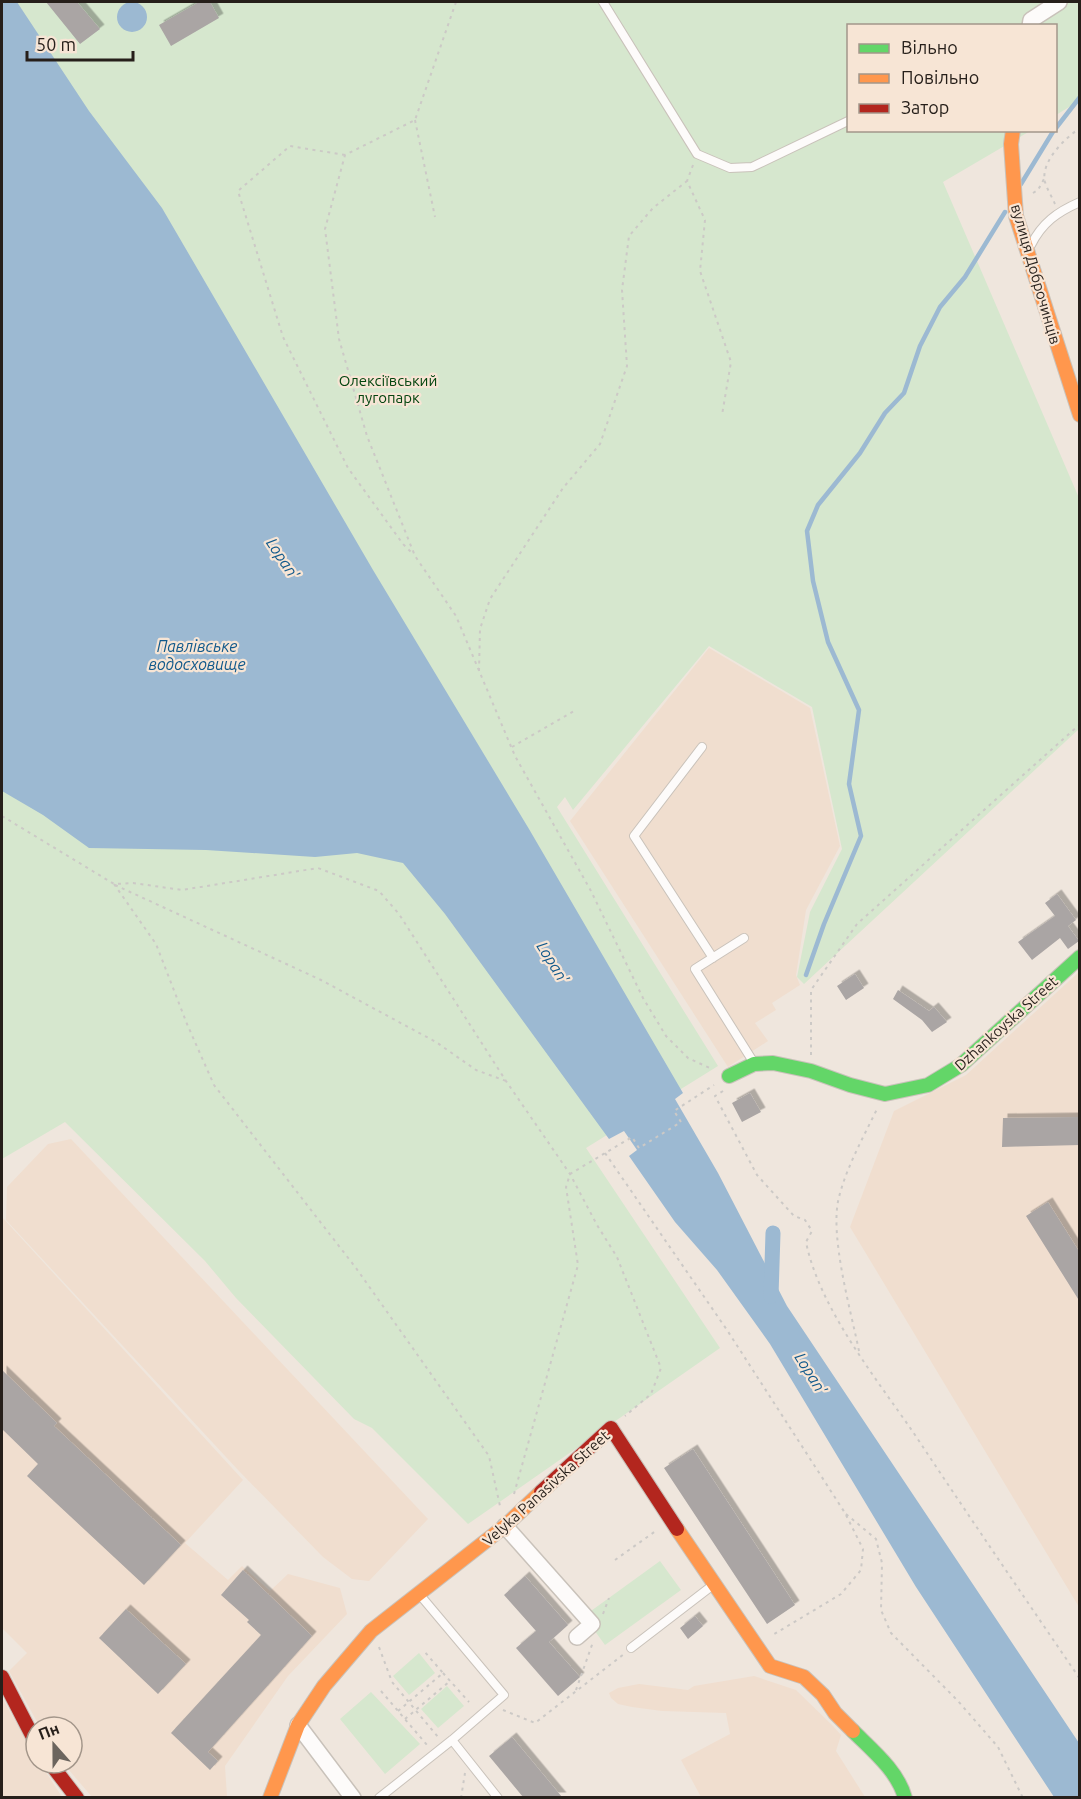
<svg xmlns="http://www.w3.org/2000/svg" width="1081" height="1799" font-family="Ubuntu,sans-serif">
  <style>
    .built { fill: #f0decf }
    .green { fill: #d6e7ce }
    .water { fill: #9cb9d2 }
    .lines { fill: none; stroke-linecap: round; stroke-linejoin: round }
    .stream { stroke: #9cb9d2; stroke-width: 4.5 }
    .canal { stroke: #9cb9d2; stroke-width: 15 }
    .building { fill: #aaa5a4; filter: url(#shadow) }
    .lane-casing { stroke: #c9c2ba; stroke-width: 10 }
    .street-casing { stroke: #c9c2ba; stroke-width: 18 }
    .fast-casing { stroke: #c9c2ba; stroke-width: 16 }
    .slow-casing { stroke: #c9c2ba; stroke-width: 16 }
    .jam-casing { stroke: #c9c2ba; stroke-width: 16 }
    .path { stroke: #ccc9c6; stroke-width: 2; stroke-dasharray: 3 4.5; stroke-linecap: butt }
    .lane { stroke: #fdfbfa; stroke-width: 8 }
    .street { stroke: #fdfbfa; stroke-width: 15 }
    .fast { stroke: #63d668; stroke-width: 14 }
    .slow { stroke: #ff974d; stroke-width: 14 }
    .jam { stroke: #b3261e; stroke-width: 14 }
    .labels { text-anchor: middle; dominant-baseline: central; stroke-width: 4.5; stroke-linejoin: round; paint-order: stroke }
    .street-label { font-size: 15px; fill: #261f1a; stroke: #f7e5d5 }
    .park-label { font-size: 15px; fill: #03450f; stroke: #f7e5d5 }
    .water-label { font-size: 16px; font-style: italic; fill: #11598b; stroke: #f7e5d5 }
  </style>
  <defs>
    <filter id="shadow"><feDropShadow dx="4.5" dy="-4.5" stdDeviation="0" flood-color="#0004"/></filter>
  </defs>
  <rect width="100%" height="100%" fill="#efe6dd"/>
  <path class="built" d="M 709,648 L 810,708 L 840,846 L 806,910 L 796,975 L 800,985 L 772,1003 L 776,1010 L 755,1023 L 768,1041 L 728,1067 L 570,821 Z
    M 1079,972 L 1079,1607 L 850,1227 L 894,1111 L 966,1075 Z
    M 71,1139 L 428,1519 L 369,1581 L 352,1579 L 323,1557 L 239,1471 L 6,1220 L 7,1187 L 48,1144 Z
    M 2,1217 L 243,1480 L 185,1543 L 228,1580 L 242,1566 L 270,1591 L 288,1574 L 340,1588 L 347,1614 L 288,1676 L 225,1766 L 227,1797 L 92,1797 L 63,1763 L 72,1763 L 72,1727 L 40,1727 L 9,1671 L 27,1653 L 2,1628 Z
    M 754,1676 L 796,1690 L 833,1726 L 841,1735 L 836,1751 L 865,1797 L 701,1797 L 681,1760 L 730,1734 L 726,1713 L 662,1711 L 632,1707 L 618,1704 L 611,1698 L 609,1693 L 618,1688 L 639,1684 L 688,1690 L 694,1686 Z
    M 2,1698 L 36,1757 L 36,1763 L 40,1763 L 62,1797 L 2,1797 Z"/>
  <path class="green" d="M 2,2 L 1079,2 L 1079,101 L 1056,115 L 1056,26 L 848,26 L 848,130 L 1030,131 L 943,182 L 1079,498 L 1079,729 L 804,984 L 797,977 L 810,912 L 842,849 L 812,707 L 709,646 L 573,810 L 565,797 L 557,807 L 718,1066 L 586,1148 L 720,1348 L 468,1524 L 372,1428 L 354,1419 L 236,1298 L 205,1261 L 65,1122 L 2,1159 Z
    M 660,1561 L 681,1590 L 605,1645 L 584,1616 Z
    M 419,1653 L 435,1673 L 409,1695 L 393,1676 Z
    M 447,1686 L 464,1706 L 438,1728 L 421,1709 Z
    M 371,1692 L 420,1744 L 385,1774 L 340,1719 Z"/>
  <path class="water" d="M 2,2 L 17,2 L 89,111 L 162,208 L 373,570 L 529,829 L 683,1093 L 675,1099 L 718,1173 L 787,1306 L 1079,1743 L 1079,1797 L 1054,1797 L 916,1587 L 770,1344 L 717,1270 L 675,1222 L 629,1156 L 637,1150 L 624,1131 L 609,1139 L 445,914 L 403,863 L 357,853 L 315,857 L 206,850 L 89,848 L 43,815 L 2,791 Z
    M117 17a15 15 0 1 1 30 0a15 15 0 1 1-30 0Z"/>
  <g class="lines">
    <path class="stream" d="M 1056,128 L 1080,97
      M 1021,184 L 1054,130
      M 806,975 L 824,924 L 861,836 L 849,784 L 859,710 L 828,642 L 813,581 L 807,531 L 818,505 L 860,453 L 885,413 L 904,393 L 920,346 L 940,307 L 965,277 L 1005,212"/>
    <path class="canal" d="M 771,1296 L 773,1233"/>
  </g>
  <path class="building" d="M 46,2 L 77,2 L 100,29 L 80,44 Z
    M 199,2 L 210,2 L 219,18 L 171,46 L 159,25 Z
    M 1057,894 L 1076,920 L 1068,926 L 1079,941 L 1068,949 L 1060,938 L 1032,960 L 1018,942 L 1055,916 L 1045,903 Z
    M 855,974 L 864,988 L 846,1000 L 837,986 Z
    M 898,990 L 929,1011 L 934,1007 L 947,1022 L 932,1032 L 922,1020 L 893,999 Z
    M 750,1093 L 761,1112 L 742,1122 L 732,1103 Z
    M 1080,1117 L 1080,1145 L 1002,1147 L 1003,1118 Z
    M 1048,1202 L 1080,1253 L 1080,1302 L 1026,1216 Z
    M 2,1370 L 57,1423 L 54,1426 L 181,1545 L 144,1585 L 27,1476 L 38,1464 L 2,1429 Z
    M 693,1449 L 795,1605 L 767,1624 L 664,1468 Z
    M 243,1570 L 312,1636 L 208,1752 L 218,1761 L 210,1770 L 171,1733 L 261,1635 L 247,1622 L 249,1620 L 221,1595 Z
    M 525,1576 L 568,1625 L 549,1642 L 580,1677 L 558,1696 L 516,1648 L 536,1631 L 504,1595 Z
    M 126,1609 L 186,1664 L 158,1694 L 99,1638 Z
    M 695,1616 L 703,1626 L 688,1639 L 680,1628 Z
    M 512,1737 L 562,1797 L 523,1797 L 489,1756 Z"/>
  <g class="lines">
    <g class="lane-casing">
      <path id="lane" d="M 603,2 L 697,154 L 730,168 L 752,167 L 848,121
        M 1031,245 C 1042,223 1057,212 1080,202
        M 702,747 L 634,836 L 713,958
        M 744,938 L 695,969 L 754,1063
        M 631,1648 L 713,1585
        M 452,1740 L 498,1798
        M 379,1798 L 452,1740 L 504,1695 L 420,1595"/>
    </g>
    <g class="street-casing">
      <path id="street" d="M 1030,26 L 1031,20 L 1059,2
        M 505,1526 L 592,1624 L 577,1637
        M 298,1725 L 353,1798"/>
    </g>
    <g class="fast-casing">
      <path id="fast" d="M 729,1076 L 754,1064 L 773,1063 L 811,1071 L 850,1085 L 885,1094 L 928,1085 L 961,1065 L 1080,957
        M 853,1731 C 872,1750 898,1771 905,1798"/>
    </g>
    <g class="slow-casing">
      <path id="slow" d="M 1013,130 L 1011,144 L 1016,216 L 1080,415
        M 677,1529 L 770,1666 L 804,1677 L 823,1695 L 835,1713 L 853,1731
        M 270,1798 L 298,1725 L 324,1686 L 371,1631 L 505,1526 L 541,1492"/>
    </g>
    <g class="jam-casing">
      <path id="jam" d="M 541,1492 L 611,1428 L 677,1529
        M 2,1677 L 36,1743
        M 50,1763 L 77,1798"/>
    </g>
    <path class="path" d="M 456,2 L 415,120 L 345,155 L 325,229 L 339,339 L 367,436 L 415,556 L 456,616 L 515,756 L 591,891 L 643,998 L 666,1036 L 688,1058 L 712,1069
      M 415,120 L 435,217
      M 345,155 L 290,146 L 238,191 L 283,337 L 348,468 L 403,544 L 413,554
      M 693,165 L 687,181 L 705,220 L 700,271 L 731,362 L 722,415
      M 1033,193 L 1038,190 L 1044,179
      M 1055,204 C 1052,197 1047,189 1045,182 C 1040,162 1065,138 1080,128
      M 479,671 L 480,629 L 490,599 L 563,488 L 600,444 L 627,366 L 622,290 L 629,236 L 653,208 L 687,181
      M 512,747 L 574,711
      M 2,816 L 114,884 L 133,883 L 182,890 L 318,868 L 379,891 L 399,914 L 506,1081 L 570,1174 L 597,1225 L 617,1257 L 661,1368 L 651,1394 L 625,1416
      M 114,884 L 156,944 L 187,1024 L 214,1085 L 356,1268 L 489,1456 L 500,1506
      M 115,885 L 321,980 L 436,1042 L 476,1070 L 506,1081
      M 811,1055 L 811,990 L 857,924 L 1080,724
      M 723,1091 L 715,1096 L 757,1175 L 794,1216 L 805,1220 L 812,1231 L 806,1242 C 819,1307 875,1377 913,1432 C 968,1515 1024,1597 1080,1679
      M 605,1153 L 727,1330 L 845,1513 L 863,1549 L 861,1570 L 841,1594 L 771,1636
      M 859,1351 C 851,1311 829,1235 839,1197 C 847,1166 863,1138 877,1109
      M 514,1494 L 578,1265 L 566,1187 L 570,1174 L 632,1137 L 639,1148 L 681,1122 L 674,1111 L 714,1085
      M 846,1514 L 876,1539 L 882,1563 L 881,1610 L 891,1633 L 958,1701 L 998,1747 L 1023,1798
      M 615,1560 L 657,1530
      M 603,1614 L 609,1598
      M 379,1647 L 392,1682 L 438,1737
      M 443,1673 L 469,1702
      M 576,1690 L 593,1642
      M 381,1691 L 427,1745
      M 503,1710 L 535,1723 L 624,1654
      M 398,1711 L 443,1673 L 424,1651
      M 405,1719 L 450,1681
      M 461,1798 L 465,1773"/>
    <use href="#lane" class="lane"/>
    <use href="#street" class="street"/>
    <use href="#fast" class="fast"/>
    <use href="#slow" class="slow"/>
    <use href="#jam" class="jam"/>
  </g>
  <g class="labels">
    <g class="street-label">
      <text transform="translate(1036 274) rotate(74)">вулиця Доброчинців</text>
      <text transform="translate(1006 1023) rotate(-42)">Dzhankoyska Street</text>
      <text transform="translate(546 1488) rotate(-42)">Velyka Panasivska Street</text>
    </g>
    <g class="park-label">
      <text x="388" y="380">Олексіївський<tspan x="388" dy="17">лугопарк</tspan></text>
    </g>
    <g class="water-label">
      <text transform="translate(283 558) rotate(56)">Lopan'</text>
      <text x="197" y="646">Павлівське<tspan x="197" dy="18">водосховище</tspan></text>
      <text transform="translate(553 962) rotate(58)">Lopan'</text>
      <text transform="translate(811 1373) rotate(58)">Lopan'</text>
    </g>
  </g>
  <rect width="1081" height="1799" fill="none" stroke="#261f1a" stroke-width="6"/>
  <rect x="847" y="24" width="210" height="108" fill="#f7e5d5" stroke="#a3968a" stroke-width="1.5"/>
  <rect x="859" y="44" width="30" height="9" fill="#63d668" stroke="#a3968a" stroke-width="1.5"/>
  <text x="901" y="54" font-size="18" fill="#261f1a">Вільно</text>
  <rect x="859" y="74" width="30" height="9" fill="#ff974d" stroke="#a3968a" stroke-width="1.5"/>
  <text x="901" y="84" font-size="18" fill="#261f1a">Повільно</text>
  <rect x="859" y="104" width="30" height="9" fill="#b3261e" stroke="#a3968a" stroke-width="1.5"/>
  <text x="901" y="114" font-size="18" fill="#261f1a">Затор</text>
  <g transform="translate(54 1745) rotate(339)"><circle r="28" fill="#f7e5d5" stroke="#a3968a" stroke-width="1.5"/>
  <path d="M0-4.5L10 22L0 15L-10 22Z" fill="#6c655e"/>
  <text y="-9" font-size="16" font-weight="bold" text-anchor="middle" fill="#261f1a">Пн</text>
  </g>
  <path d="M27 51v9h106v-9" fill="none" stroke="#261f1a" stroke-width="3"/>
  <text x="36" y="51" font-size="18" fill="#261f1a" stroke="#f7e5d5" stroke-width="4.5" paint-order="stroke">50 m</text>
</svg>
